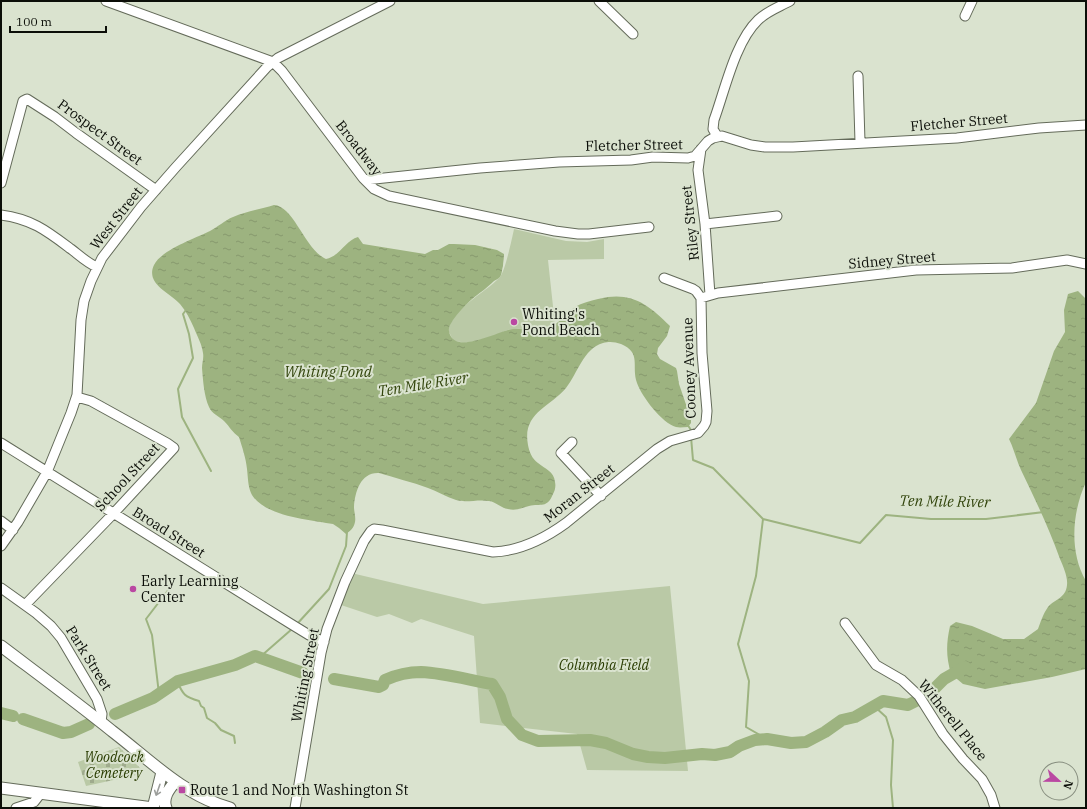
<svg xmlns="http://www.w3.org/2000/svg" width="1087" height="809" font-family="'IBM Plex Serif',serif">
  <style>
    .green { fill: #bac9a6 }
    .cemetery { fill: url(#cemetery-stones) }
    .water { fill: url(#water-ripples) }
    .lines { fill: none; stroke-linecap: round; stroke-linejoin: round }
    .stream { stroke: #9db380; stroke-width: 2 }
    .river { stroke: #9db380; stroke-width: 12 }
    .minor-casing { stroke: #646b5a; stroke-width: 11 }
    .major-casing { stroke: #646b5a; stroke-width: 13 }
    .minor { stroke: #fff; stroke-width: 9 }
    .major { stroke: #fff; stroke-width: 11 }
    .oneway { stroke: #9d9f9c }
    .poi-dot { fill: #ba48a2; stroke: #dae3cf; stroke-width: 1.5 }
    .labels { text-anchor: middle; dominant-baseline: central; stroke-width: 4; stroke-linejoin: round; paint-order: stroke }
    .street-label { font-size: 14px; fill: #0b0e08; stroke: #dae3cf }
    .poi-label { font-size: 14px; fill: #0b0e08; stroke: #dae3cf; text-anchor: start }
    .park-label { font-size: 14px; font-style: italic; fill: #2a3d02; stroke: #dae3cf }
    .water-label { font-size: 15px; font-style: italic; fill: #32450c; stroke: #dae3cf }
  </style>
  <defs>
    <pattern id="cemetery-stones" width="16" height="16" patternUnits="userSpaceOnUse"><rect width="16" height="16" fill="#bac9a6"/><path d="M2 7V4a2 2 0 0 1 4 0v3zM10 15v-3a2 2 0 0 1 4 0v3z" fill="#9fab8d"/></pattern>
    <pattern id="water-ripples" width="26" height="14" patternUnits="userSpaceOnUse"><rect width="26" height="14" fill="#9db380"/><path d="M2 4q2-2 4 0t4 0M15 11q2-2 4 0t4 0" fill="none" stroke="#86996d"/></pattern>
  </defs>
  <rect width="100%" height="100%" fill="#dae3cf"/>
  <path class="green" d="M 514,229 L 566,241 L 587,242 L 604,239 L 604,259 L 548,260 L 555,325 C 540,336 529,327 513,329 C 509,329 505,331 501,333 C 487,338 467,346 453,340 L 448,330 C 456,305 483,295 500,277 C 505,271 512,239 514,229 Z
    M 347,572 L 483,604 L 670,586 L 688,771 L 587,770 L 577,734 L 480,723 L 474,636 L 421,619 L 412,623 L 389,614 L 377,617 L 338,604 L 342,578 Z"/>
  <path class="cemetery" d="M 119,747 L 142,770 L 141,774 L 86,786 L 78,762 Z"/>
  <path class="water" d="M 274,205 C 294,206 305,250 326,259 C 340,256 346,240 358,237 L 363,244 L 425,254 L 433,250 L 438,250 L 449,244 L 454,244 L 475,245 L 497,250 L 504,254 C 504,259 503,262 503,266 C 502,269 502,272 501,275 C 500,278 497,279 494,281 C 486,289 479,293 471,300 C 464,306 458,313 453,320 C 451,324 448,327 449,331 C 453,357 500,330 513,329 C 525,328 535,333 546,329 C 558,325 565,314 575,307 C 582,303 590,301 598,299 C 630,291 647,303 670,326 L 667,336 L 658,348 L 657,354 L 660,359 L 676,368 L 677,371 L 679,384 L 691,419 L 691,423 L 688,427 C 684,427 680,428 676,427 C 662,423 642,397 637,383 C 631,366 642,353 621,344 C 615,342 610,341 603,343 C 583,349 578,373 566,388 C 549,408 522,413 528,445 C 529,451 532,459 538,463 C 545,469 554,471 555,482 C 556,486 555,491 553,494 C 547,509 541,503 529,506 C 521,508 516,511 508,509 C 501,508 496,502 489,501 C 478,499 466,503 456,500 C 446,497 437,491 428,488 C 412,482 395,478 379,473 C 361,472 355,491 354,507 C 354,512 356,517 355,522 C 354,528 350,531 346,534 L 339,528 L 333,524 C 310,520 262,516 251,493 C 248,486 248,478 247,469 C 246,458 242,447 239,437 C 232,432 230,427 224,421 C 219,416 212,414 209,407 C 204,396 203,380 202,368 C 202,363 204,358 203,353 C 202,344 197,336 194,328 C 190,319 186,311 180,304 C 170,293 145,284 154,265 C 161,250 196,238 210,231 C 218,227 225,220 233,217 C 246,211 261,209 274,205 Z
    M 1078,291 L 1086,299 L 1086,482 C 1072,512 1069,552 1086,581 L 1086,669 L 1052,677 L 985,689 L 963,684 L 951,674 C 946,657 946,644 950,626 L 956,622 L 972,626 L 1003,639 L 1024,639 L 1038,629 C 1041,621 1043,614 1048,607 C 1055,599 1066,598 1067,585 C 1068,577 1063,566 1060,559 C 1049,528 1035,499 1021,470 C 1016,459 1014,449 1009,439 L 1036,403 L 1054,351 L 1065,332 L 1064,310 L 1068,294 Z"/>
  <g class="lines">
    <path class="stream" d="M 186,310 L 183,314 L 189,334 L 193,358 L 178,389 L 182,417 L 211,471
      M 687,424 L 691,430 L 691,433
      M 691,437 L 693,460 L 713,468 L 763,519 L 860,543 L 886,515 L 931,519 L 986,519 L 1044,512
      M 763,519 L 756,576 L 738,644 L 749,681 L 746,727 L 767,739
      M 297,624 L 329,589 L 346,546 L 347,532
      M 260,657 L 292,629
      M 177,681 C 183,695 185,697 199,701 L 201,706 L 204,708 L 207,718 L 215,723 L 221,730 L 234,736 L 235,743
      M 159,694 L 152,635 L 146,619 L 169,589
      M 874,706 L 886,717 L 893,740 L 891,785 L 893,808"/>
    <path class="river" d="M 334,679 L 379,687 L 383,685 L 385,680 C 396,675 409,672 421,672 C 444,673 469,680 492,684 L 500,697 L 507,719 L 522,735 L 538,741 L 590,740 L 606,743 L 633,754 L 648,757 L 665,758 L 702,754 L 715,755 L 730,752 L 739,746 L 755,740 L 767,739 L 791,743 L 806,742 L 825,732 L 842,720 L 855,717 L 883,701 L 908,705 L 928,695 L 944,679 L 965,667
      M 1,713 L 13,716
      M 115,714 L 153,698 L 178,681 L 235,665 L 255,656 L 303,673
      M 23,719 L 63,733 L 71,732 L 89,724"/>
    <g class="minor-casing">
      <path id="minor" d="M 106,1 L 273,62 L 282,71 L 363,178 L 374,189 L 389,196 L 555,231 L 578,234 L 589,234 L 649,227
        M 599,1 L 633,34
        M 965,16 L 972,1
        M 858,76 L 860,142
        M 717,136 L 713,129 L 714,120 C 725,90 735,42 758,20 C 767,11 779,7 790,1
        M 701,149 L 698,170 L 705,224 L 710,295
        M 365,180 L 480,168 L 559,162 L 631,160 L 653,157 L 688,158 L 695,156 L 708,141 L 713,138 L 722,136 L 751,145 L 765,147 L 793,147 L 957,138 L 1039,128 L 1086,125
        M 1,183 L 23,101 L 27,99 L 55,117 L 76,133 L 156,190
        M 1,215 C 32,219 47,231 71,249 C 79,255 87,263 97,267
        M 705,224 L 777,216
        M 701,298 L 718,293 L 916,270 L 1012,268 L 1067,260 L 1086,264
        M 572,442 L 561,453 L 601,496
        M 1,443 L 291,624 L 309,635 L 324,642
        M 1,521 L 13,530
        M 1,546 L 18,522 L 47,472 L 71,413 L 77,395 L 81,320 L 84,301 L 91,281 L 102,258 L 141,207 L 176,167 L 267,67 L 278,58 L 390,1
        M 1,588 L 36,613 L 51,626 L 61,638 L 97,699 L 102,714 L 101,722
        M 25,605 L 113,514 L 174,448 L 167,443 L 91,401 L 77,397
        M 845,623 L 876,665 L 902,680 L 919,696 L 943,734 L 963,759 L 982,779 L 991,795 L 995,808
        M 16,808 L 34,802 L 41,793
        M 295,808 L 321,653 L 327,629 L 345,582 L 364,541 L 371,531 L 374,529 L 382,530 L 493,552 C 520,551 544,539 566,523 L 657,449 L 670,441 L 698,433 L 704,426 L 706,422 L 707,411 L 702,353 L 701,298 L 696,291 L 693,289 L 664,278"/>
    </g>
    <g class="major-casing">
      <path id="major" d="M 1,646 C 38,674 76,702 112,731 C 150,760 183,795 230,808
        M 1,788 L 153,808
        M 153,808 L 162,772
        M 166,808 C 162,798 169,789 175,782"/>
    </g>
    <use href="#minor" class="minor"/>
    <use href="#major" class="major"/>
  </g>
  <defs><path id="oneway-shaft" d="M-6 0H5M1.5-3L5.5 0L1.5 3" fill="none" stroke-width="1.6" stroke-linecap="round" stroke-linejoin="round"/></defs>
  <use class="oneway" href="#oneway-shaft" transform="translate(158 790) rotate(109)"/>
  <g class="poi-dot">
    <circle cx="514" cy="322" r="4"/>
    <circle cx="133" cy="589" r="4"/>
    <rect x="178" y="786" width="8" height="8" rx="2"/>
  </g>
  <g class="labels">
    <g class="street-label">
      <text transform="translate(959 122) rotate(-5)">Fletcher Street</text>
      <text transform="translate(100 132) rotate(36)">Prospect Street</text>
      <text transform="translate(634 145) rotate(-1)">Fletcher Street</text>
      <text transform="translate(359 148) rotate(52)">Broadway</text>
      <text transform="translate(116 218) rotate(-52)">West Street</text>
      <text transform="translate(690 223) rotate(-96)">Riley Street</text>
      <text transform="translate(892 260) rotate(-5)">Sidney Street</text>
      <text transform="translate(689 368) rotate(-92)">Cooney Avenue</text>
      <text transform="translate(127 477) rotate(-47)">School Street</text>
      <text transform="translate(579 493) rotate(-38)">Moran Street</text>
      <text transform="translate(169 532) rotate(32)">Broad Street</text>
      <text transform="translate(89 658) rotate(58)">Park Street</text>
      <text transform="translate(305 675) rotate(-79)">Whiting Street</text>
      <text transform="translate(953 720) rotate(51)">Witherell Place</text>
    </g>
    <g class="poi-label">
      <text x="522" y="314">Whiting's<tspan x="522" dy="16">Pond Beach</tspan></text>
      <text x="141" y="581">Early Learning<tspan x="141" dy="16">Center</tspan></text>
      <text x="190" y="790">Route 1 and North Washington St</text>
    </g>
    <g class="park-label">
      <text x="604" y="665">Columbia Field</text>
      <text x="114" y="757">Woodcock<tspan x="114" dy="16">Cemetery</tspan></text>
    </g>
    <g class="water-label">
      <text x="328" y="371">Whiting Pond</text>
      <text transform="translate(423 384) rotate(-9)">Ten Mile River</text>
      <text transform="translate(945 501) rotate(1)">Ten Mile River</text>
    </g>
  </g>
  <rect width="1087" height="809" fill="none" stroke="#0b0e08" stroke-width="4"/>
  <g transform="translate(1059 781) rotate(112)"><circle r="19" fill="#dae3cf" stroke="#878e7f"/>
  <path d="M0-3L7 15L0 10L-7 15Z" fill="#ba48a2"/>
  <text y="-6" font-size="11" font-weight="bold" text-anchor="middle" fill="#0b0e08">N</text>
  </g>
  <path d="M10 26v6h96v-6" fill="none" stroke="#0b0e08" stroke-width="2"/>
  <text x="16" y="26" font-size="12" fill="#0b0e08" stroke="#dae3cf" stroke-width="3" paint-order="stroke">100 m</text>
</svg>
